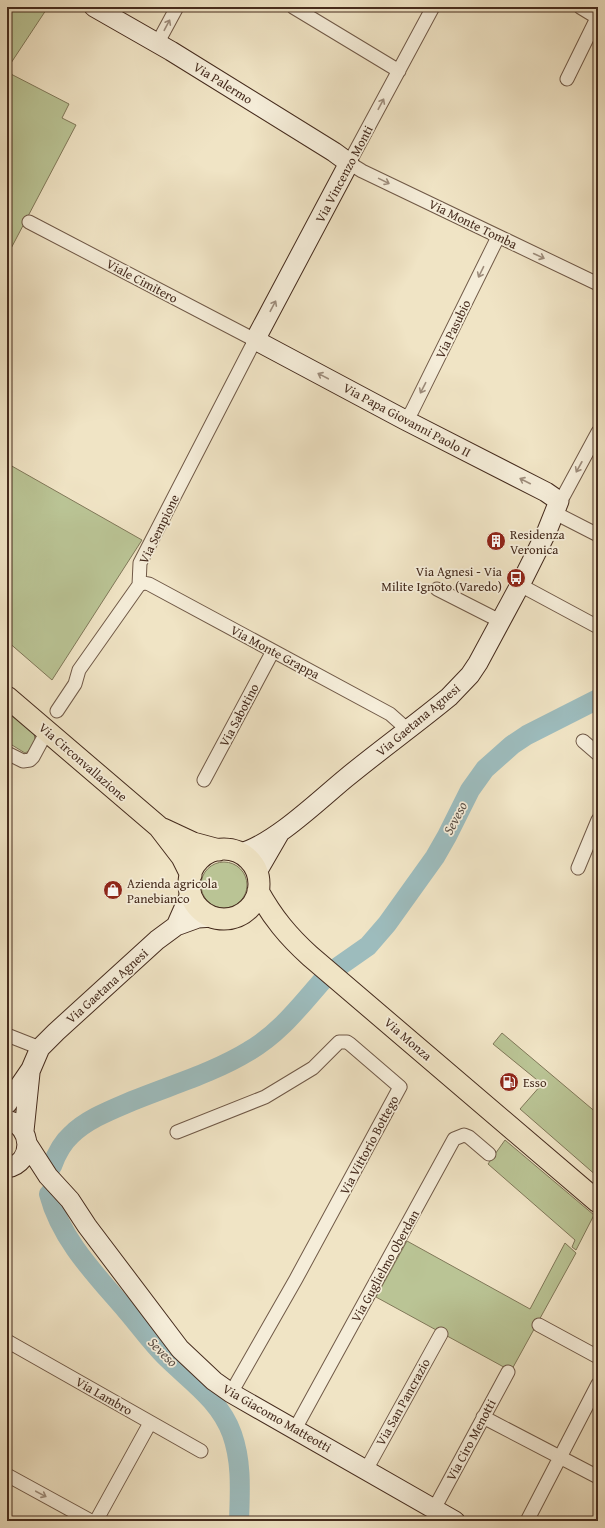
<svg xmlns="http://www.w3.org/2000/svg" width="605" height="1528" font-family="'Gentium Book Plus',serif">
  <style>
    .green { fill: #bac495; stroke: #807859 }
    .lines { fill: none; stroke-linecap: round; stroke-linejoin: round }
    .river { stroke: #9dbcbd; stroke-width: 20 }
    .street-casing { stroke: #705947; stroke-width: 15 }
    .secondary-casing { stroke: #452b1d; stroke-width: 21 }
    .primary-casing { stroke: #452b1d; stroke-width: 23 }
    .street { stroke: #f5edd9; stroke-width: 13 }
    .secondary { stroke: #f5edd9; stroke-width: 19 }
    .primary { stroke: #f0e4c5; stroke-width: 21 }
    .oneway { stroke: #9d8c7b }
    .labels { text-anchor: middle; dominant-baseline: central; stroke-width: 3.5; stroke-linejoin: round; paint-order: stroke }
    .street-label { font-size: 13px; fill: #452b1d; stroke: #f5edd9 }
    .poi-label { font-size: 13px; fill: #452b1d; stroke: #f5edd9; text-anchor: start }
    .water-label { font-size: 14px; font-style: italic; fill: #5b4f45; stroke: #f5edd9 }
  </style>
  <rect width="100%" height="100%" fill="#f0e4c5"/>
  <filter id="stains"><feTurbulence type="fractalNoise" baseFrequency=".005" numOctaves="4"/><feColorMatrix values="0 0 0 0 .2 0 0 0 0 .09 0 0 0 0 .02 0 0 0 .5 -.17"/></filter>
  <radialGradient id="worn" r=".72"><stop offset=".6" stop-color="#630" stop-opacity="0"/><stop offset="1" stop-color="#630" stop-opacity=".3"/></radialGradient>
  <path class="green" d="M 7,7 L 48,7 L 7,69 Z
    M 7,72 L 69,104 L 62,118 L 76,125 L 7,256 Z
    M 10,465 L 142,540 L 52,680 L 7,641 L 7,470 Z
    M 7,711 L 34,733 L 35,740 L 29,751 L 25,753 L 7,742 Z
    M201 885a23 23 0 1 1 46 0a23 23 0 1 1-46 0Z
    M 502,1033 L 598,1114 L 598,1177 L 520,1109 L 542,1084 L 493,1044 Z
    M 505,1140 L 594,1215 L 576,1250 L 572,1247 L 575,1240 L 488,1164 Z
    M 407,1241 L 530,1309 L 565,1243 L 576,1253 L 511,1371 L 376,1297 Z"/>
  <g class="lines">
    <path class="river" d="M 338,967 L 368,946 L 387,924 L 435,857 L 447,836 L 470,790 L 485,769 L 512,745 L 527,735 L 598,699
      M 52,1166 C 56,1155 62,1143 71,1135 C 87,1119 111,1110 132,1101 C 171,1085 213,1073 249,1051 C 280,1033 300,1006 323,980
      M 49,1194 C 61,1240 96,1275 126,1310 C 139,1325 151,1342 165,1356 C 189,1380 220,1400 232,1434 C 242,1462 240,1491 239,1521"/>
    <g class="street-casing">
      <path id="street" d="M 293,7 L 399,71
        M 433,7 L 349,163 L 362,171 L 598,284
        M 580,7 L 598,18
        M 157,44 L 177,7
        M 567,79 L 598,16
        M 29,222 L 255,340 L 140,563 L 139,585 L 79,670 L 75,684 L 57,711
        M 405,420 L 412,411 L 498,237
        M 559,501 L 564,495 L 598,432
        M 555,513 L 598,535
        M 139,585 L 144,583 L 149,584 L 390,714 L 408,730
        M 520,585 L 598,627
        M 437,589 L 500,621
        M 583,741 L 598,754
        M 7,753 L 23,761 L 30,760 L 33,757 L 47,731
        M 204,780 L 273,651
        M 578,868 L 598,820
        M 7,1035 L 40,1048
        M 177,1132 L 265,1097 L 313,1068 L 339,1042 L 347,1042 L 350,1044 L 400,1087 L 296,1279 L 231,1393
        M 539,1325 L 598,1357
        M 7,1341 L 201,1451
        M 483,1417 L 598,1477
        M 295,1429 L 454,1139 L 464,1135 L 469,1137 L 489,1154
        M 366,1470 L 441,1334
        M 7,1475 L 91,1521
        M 434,1509 L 508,1372
        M 96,1521 L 150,1423
        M 527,1521 L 598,1384"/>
    </g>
    <g class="secondary-casing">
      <path id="secondary" d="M 94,7 L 171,51 L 334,152 L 349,163 L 255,340 L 405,420 L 546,492 L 559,501 L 547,531 L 520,585 L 478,663 L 470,675 L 449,697 C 415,725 380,750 346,778 C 318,801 275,843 241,853
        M 257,872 L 279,834
        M 176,926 L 191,892
        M 7,1104 L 31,1069 L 40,1048 L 56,1032 L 157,940 L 176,926 L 198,918 L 214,917
        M 7,1120 C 33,1126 34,1163 7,1168
        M 24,1131 L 30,1073
        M 28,1145 L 48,1176 L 70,1200 L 87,1226 L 180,1349 L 214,1381 L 231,1393 L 455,1521"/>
    </g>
    <g class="primary-casing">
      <path id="primary" d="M 7,697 L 159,827 L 182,857 L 191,875
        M 163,829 L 193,843 L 219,850
        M189 884a35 35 0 1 1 70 0a35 35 0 1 1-70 0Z
        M 258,891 C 273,918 288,936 310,956 L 598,1202"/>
    </g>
    <use href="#street" class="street"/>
    <use href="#secondary" class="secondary"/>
    <use href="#primary" class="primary"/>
  </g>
  <defs><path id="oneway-shaft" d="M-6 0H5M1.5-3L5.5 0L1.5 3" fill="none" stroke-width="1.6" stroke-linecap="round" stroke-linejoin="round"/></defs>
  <g class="oneway">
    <use href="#oneway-shaft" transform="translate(167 25) rotate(-62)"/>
    <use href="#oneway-shaft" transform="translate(381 104) rotate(-62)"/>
    <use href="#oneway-shaft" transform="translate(384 181) rotate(26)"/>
    <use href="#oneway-shaft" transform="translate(539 256) rotate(25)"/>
    <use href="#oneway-shaft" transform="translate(481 272) rotate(116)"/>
    <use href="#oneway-shaft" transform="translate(273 306) rotate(-62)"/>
    <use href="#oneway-shaft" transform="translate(323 376) rotate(-152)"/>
    <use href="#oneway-shaft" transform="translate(423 388) rotate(117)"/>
    <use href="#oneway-shaft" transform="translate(579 467) rotate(119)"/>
    <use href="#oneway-shaft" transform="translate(525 481) rotate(-153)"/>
    <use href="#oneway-shaft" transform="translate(41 1494) rotate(28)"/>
  </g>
  <defs>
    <g id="building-disc" transform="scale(1)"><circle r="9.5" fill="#8f2418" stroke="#f5edd9"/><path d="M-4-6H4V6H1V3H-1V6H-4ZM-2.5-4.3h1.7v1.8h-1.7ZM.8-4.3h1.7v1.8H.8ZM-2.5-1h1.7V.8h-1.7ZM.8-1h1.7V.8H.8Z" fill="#fff"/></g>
    <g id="bus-disc" transform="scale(1)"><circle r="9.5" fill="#8f2418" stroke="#f5edd9"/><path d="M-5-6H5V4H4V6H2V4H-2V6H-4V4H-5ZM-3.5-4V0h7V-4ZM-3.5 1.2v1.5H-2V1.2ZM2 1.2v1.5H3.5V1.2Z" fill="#fff"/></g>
    <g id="shop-disc" transform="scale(1)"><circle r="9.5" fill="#8f2418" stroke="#f5edd9"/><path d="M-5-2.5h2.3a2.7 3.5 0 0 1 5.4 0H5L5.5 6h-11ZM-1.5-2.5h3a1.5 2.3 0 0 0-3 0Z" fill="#fff"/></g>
    <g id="fuel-disc" transform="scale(1)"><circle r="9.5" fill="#8f2418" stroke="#f5edd9"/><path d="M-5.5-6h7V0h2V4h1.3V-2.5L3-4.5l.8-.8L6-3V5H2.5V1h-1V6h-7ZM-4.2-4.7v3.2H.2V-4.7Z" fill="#fff"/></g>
  </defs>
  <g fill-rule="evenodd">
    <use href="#building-disc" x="496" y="541"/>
    <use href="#bus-disc" x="516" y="578"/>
    <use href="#shop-disc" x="113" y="890"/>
    <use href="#fuel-disc" x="509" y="1082"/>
  </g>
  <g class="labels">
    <g class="street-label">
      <text transform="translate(223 83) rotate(32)">Via Palermo</text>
      <text transform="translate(344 174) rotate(-62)">Via Vincenzo Monti</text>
      <text transform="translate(473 224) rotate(26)">Via Monte Tomba</text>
      <text transform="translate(142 281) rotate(28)">Viale Cimitero</text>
      <text transform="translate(453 329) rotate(-64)">Via Pasubio</text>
      <text transform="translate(407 420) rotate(28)">Via Papa Giovanni Paolo II</text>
      <text transform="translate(159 529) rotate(-64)">Via Sempione</text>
      <text transform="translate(275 652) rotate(28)">Via Monte Grappa</text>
      <text transform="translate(239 715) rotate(-62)">Via Sabotino</text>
      <text transform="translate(418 720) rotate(-40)">Via Gaetana Agnesi</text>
      <text transform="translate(83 762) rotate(41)">Via Circonvallazione</text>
      <text transform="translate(107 986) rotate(-42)">Via Gaetana Agnesi</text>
      <text transform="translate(408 1039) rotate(41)">Via Monza</text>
      <text transform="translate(369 1145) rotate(-62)">Via Vittorio Bottego</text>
      <text transform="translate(385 1266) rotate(-61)">Via Guglielmo Oberdan</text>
      <text transform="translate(104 1396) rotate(30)">Via Lambro</text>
      <text transform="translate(403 1402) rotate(-61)">Via San Pancrazio</text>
      <text transform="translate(277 1418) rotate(30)">Via Giacomo Matteotti</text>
      <text transform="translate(471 1440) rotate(-62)">Via Ciro Menotti</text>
    </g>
    <g class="poi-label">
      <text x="510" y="534">Residenza<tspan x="510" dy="15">Veronica</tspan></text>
      <text x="502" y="571" text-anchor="end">Via Agnesi - Via<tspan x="502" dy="15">Milite Ignoto (Varedo)</tspan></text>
      <text x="127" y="883">Azienda agricola<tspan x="127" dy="15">Panebianco</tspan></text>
      <text x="523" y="1082">Esso</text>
    </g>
    <g class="water-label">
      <text transform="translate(455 818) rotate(-62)">Seveso</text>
      <text transform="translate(163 1352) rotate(45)">Seveso</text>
    </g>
  </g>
  <rect width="605" height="1528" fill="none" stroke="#f0e4c5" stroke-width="24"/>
  <rect x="8" y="8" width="589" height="1512" fill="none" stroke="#452b1d" stroke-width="2"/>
  <rect x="12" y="12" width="581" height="1504" fill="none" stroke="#452b1d"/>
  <rect width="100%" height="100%" filter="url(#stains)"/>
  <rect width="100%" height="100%" fill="url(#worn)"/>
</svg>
